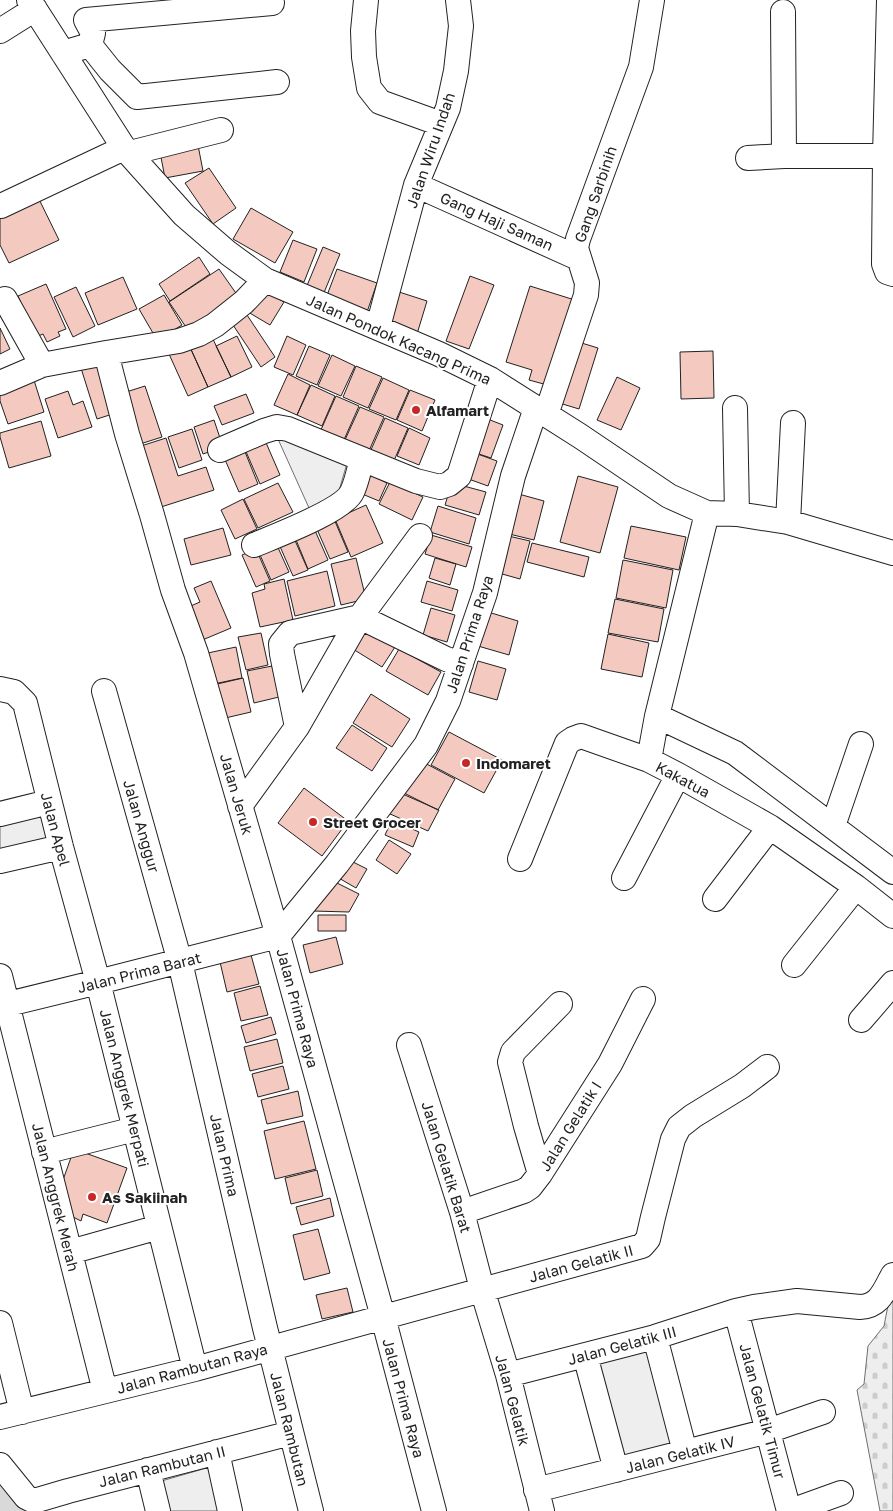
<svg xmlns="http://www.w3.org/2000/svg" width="893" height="1511" font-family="'Golos Text',sans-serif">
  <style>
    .cemetery { fill: url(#cemetery-stones); stroke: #6f6f6f }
    .park { fill: #eee; stroke: #6f6f6f }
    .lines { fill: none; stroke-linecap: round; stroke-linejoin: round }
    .river { stroke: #d9d9d9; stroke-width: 39 }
    .building { fill: #f3c9c0; stroke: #222 }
    .minor-casing { stroke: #222; stroke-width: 26 }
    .minor { stroke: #fff; stroke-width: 24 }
    .poi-dot { fill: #c62828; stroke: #fff; stroke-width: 2 }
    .labels { text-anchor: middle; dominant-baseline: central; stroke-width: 4; stroke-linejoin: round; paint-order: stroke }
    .street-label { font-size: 15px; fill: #222; stroke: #fff }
    .poi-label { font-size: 15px; font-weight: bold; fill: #222; stroke: #fff; text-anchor: start }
  </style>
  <defs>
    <pattern id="cemetery-stones" width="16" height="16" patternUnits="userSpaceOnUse" patternTransform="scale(1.25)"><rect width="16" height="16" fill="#eee"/><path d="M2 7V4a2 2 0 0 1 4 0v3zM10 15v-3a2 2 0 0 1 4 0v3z" fill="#ccc"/></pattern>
  </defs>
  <rect width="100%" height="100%" fill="#fff"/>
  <path class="cemetery" d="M 893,1288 L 893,1511 L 880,1511 L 857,1390 L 864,1384 L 868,1346 L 884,1326 L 891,1290 Z"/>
  <path class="park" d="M 292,433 L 348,460 L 338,494 L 309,508 L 278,439 Z
    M 45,810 L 53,840 L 0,853 L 0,820 Z
    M 649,1347 L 677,1448 L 622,1462 L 596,1360 Z
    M 210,1467 L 222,1511 L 166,1511 L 158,1482 Z"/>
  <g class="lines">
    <path class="river" d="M 0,1485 L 21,1511"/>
  </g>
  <path class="building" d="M 197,140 L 203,171 L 165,178 L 159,147 Z
    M 209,168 L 236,208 L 213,224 L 185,183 Z
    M 35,191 L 59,240 L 9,263 L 0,245 L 0,208 Z
    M 251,208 L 293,232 L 275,263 L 233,239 Z
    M 293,240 L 317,249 L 304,282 L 280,272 Z
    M 323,247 L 340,254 L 323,295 L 306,288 Z
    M 199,257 L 210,274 L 170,301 L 159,284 Z
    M 219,269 L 238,296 L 188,330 L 169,302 Z
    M 337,269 L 377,283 L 367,312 L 326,298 Z
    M 470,276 L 494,285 L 469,349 L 446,341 Z
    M 123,277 L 137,309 L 98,325 L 85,293 Z
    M 46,284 L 66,329 L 58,332 L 60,336 L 47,342 L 43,334 L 36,337 L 18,296 Z
    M 530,286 L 578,301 L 551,386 L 529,380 L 532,370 L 506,362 Z
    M 76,287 L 95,326 L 73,337 L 54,297 Z
    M 262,289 L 284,302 L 270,325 L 248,312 Z
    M 396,291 L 427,301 L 417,334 L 386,324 Z
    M 164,295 L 182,325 L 157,340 L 139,309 Z
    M 245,312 L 275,357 L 261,367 L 231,322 Z
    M 0,328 L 10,349 L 0,354 Z
    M 211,335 L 231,377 L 208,387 L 189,345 Z
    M 237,336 L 252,367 L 231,377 L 216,346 Z
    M 287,336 L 306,345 L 293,375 L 274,367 Z
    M 575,341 L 598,348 L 579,409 L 556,402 Z
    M 189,345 L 208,387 L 188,396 L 169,354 Z
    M 309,346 L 330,355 L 317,385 L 296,376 Z
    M 713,351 L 714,398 L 681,399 L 680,352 Z
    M 332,355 L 355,366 L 341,396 L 318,386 Z
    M 102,358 L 119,412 L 97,419 L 80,365 Z
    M 356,366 L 382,377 L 368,408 L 343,397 Z
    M 288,374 L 310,385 L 297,415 L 274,405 Z
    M 33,377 L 44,412 L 8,424 L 0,401 L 0,388 Z
    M 617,377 L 640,388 L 621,430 L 597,420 Z
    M 383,378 L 409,390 L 396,420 L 369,409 Z
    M 311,385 L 335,396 L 322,426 L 297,415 Z
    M 145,386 L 162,437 L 140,444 L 123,393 Z
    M 410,390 L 435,400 L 422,431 L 397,420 Z
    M 68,391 L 73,405 L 83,401 L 92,427 L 58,438 L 45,399 Z
    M 246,394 L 254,413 L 222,425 L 214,406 Z
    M 336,396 L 359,406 L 343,442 L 320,432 Z
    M 360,407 L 384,417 L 368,453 L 344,442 Z
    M 385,418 L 408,428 L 393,463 L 370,452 Z
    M 485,418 L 503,425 L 491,458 L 473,452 Z
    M 214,420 L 223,447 L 203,454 L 194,427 Z
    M 41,421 L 51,456 L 9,468 L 0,437 L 0,433 Z
    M 409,428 L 430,438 L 419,465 L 397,456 Z
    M 192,429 L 202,460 L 179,468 L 168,437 Z
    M 166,438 L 178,476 L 206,467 L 214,490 L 161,507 L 141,446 Z
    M 264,438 L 280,475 L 260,484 L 244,447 Z
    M 243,447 L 258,484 L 239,492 L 223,455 Z
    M 472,452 L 497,461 L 488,486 L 463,477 Z
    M 364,472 L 387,483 L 379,501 L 355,491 Z
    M 578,476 L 618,487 L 600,553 L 560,542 Z
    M 390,482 L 423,497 L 412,520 L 379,504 Z
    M 278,483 L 293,512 L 258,528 L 244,499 Z
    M 460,485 L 486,492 L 479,515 L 445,505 L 449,492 L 457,494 Z
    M 515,493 L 544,501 L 534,540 L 505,533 Z
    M 243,499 L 257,529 L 235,539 L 221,510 Z
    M 366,505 L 383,543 L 351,557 L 335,519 Z
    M 438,506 L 476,518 L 469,544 L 430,532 Z
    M 334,519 L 348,552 L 330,559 L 316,527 Z
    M 313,526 L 328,560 L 308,569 L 294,535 Z
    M 631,526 L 686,537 L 679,570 L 624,558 Z
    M 223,528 L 231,555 L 191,565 L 184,539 Z
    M 431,535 L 472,547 L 466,567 L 425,554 Z
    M 504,535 L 530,541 L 520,579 L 495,572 Z
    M 293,536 L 308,570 L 293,576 L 278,542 Z
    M 275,541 L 289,572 L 271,580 L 257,548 Z
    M 532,543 L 589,557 L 584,577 L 527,562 Z
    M 256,549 L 270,581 L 256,587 L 242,555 Z
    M 356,558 L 366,599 L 341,605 L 331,564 Z
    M 435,558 L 456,564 L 450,585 L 429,578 Z
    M 623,560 L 673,570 L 666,608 L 616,598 Z
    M 327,571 L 335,606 L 295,616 L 287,581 Z
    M 284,579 L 293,620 L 260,627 L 252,593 L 265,589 L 264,584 Z
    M 211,581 L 231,628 L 200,641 L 186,608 L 200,602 L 194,588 Z
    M 427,581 L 458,590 L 452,611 L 421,602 Z
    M 615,599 L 664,609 L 658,642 L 608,633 Z
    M 431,608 L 455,615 L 447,642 L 423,635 Z
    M 488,612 L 518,621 L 509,655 L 478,646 Z
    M 361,626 L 395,647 L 382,667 L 348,646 Z
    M 261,633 L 268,665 L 246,670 L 238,637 Z
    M 608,634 L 649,643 L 642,677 L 601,669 Z
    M 236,647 L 242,678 L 209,685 L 203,654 Z
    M 399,649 L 441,672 L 428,695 L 386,671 Z
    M 478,661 L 506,669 L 497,700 L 469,692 Z
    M 272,666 L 279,697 L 254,703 L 247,671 Z
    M 243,678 L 251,712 L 221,719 L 213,685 Z
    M 371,694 L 410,719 L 392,747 L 353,723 Z
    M 352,725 L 387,748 L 372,771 L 336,748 Z
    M 449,732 L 502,760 L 484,793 L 431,765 Z
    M 421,761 L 455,779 L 438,810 L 404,793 Z
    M 304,788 L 348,821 L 322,856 L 278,823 Z
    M 398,792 L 439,810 L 428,831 L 388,813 Z
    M 392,820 L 419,832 L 413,847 L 385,835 Z
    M 389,840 L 411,854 L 397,874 L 376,860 Z
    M 347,859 L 367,869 L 356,888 L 337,877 Z
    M 335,882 L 359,894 L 349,912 L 313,911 Z
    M 318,915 L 346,915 L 346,931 L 318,931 Z
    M 336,937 L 343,964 L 310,973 L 303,945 Z
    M 251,955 L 259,984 L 227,992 L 220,962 Z
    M 260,986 L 268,1015 L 241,1021 L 234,993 Z
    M 271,1017 L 276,1034 L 246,1043 L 241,1026 Z
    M 277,1039 L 283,1063 L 250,1071 L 244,1047 Z
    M 283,1066 L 289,1089 L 258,1097 L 252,1074 Z
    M 298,1091 L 303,1116 L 267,1124 L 261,1100 Z
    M 304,1121 L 316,1169 L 275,1179 L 264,1131 Z
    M 74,1149 L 127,1168 L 107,1223 L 83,1214 L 81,1221 L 73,1217 L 63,1180 Z
    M 317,1170 L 323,1196 L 291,1204 L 285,1178 Z
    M 330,1198 L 334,1216 L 301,1225 L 296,1207 Z
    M 318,1229 L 330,1273 L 304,1280 L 293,1235 Z
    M 347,1288 L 353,1312 L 322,1319 L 316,1295 Z"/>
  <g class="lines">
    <g class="minor-casing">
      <path id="minor" d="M 29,0 L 124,148 L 184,215 L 228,253 L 265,280 L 439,354 L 490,379 L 580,436 L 669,496 L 707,513 L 737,514 L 788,522 L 893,553
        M 366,0 L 363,31 L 364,57 L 369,88 L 380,102 L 441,124
        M 889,0 L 885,156 L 884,264 L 887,272 L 893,274
        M 783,12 L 784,156
        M 0,31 L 35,9
        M 90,45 L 110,70 L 137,97 L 277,82
        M 63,53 L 90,45 L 93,33 L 86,20 L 272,3
        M 130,153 L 221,130
        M 748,158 L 784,156 L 885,156
        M 416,185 L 578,258
        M 1,206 L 124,148
        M 5,299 L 42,365
        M 378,327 L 416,185 L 448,108 L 456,71 L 461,26 L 458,0
        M 106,353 L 127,434 L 152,515 L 173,590 L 196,653 L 278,936 L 383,1317 L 434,1511
        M 0,383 L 42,365 L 106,353 L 179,341 L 199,334 L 215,325 L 244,302 L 265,280
        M 735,408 L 737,514
        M 546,415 L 586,295 L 587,283 L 576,248 L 578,239 L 641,67 L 652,0
        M 220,450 L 264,431 L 277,427 L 288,429 L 416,481 L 440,487 L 449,484 L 459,476 L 490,379
        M 788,522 L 793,423
        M 254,545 C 275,536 343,511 352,492 C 357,482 359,469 362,459
        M 0,689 L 14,692 L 25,703 L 61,847 L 98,982 L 195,1369
        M 104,691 L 180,962 L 265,1328 L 311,1511
        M 657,716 L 735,753 L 893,872
        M 297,727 L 282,654 L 281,644 L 290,633 L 360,617 L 446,659 L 461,664
        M 649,760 L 657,716 L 707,513
        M 240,806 L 297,727 L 360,617 L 420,536
        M 0,814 L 49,802
        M 833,826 L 861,744
        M 520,859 L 567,743 L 573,739 L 581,736 L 649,760 L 678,775 L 770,827 L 856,887 L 893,916
        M 0,861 L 61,847
        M 624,878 L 678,775
        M 715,899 L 770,827
        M 278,936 L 337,864 L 426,745 L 448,701 L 485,593 L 513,476 L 536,408
        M 794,965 L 856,887
        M 0,976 L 105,1391
        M 0,1006 L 98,982 L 278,936
        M 861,1020 L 893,983
        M 409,1045 L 462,1212 L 482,1289 L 508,1375 L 542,1511
        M 44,1152 L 135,1129
        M 540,1174 L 526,1126 L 510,1062 L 513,1052 L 560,1004
        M 462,1212 L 524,1191 L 530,1187 L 540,1174 L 610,1064 L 643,999
        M 70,1252 L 159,1227
        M 736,1311 L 789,1511
        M 0,1323 L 22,1412
        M 655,1337 L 685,1452
        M 585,1355 L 616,1470
        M 508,1375 L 655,1337 L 736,1311 L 754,1307 L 797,1301 L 860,1307 C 880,1306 884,1291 893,1275
        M 0,1417 L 195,1369 L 642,1246 L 648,1239 L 653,1217 L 673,1139 L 679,1127 L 693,1116 L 742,1086 L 767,1067
        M 217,1452 L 230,1511
        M 0,1465 L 26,1497 L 34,1501 L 68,1491 L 291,1433
        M 148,1470 L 158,1511
        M 536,1490 L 768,1431 L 823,1412
        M 791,1511 L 841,1493"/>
    </g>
    <use href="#minor" class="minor"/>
  </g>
  <g class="poi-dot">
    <circle cx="416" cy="410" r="5"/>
    <circle cx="466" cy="763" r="5"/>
    <circle cx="313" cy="822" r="5"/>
    <circle cx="92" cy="1197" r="5"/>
  </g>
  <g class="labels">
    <g class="street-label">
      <text transform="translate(430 150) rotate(-71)">Jalan Wiru Indah</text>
      <text transform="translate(595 194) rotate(-71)">Gang Sarbinih</text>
      <text transform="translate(497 221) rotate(24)">Gang Haji Saman</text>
      <text transform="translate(399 339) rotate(24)">Jalan Pondok Kacang Prima</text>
      <text transform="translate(469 634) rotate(-72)">Jalan Prima Raya</text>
      <text transform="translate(683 779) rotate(28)">Kakatua</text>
      <text transform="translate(237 794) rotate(74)">Jalan Jeruk</text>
      <text transform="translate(142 826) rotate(74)">Jalan Anggur</text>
      <text transform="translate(56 829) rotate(75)">Jalan Apel</text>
      <text transform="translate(139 972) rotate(-14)">Jalan Prima Barat</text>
      <text transform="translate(298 1008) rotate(75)">Jalan Prima Raya</text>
      <text transform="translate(125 1088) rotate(76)">Jalan Anggrek Merpati</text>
      <text transform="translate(570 1126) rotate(-58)">Jalan Gelatik I</text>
      <text transform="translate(225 1155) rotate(77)">Jalan Prima</text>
      <text transform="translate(447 1167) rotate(73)">Jalan Gelatik Barat</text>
      <text transform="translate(56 1197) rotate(76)">Jalan Anggrek Merah</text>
      <text transform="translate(581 1263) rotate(-15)">Jalan Gelatik II</text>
      <text transform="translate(622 1345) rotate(-15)">Jalan Gelatik III</text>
      <text transform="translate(192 1368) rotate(-15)">Jalan Rambutan Raya</text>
      <text transform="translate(404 1398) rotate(75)">Jalan Prima Raya</text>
      <text transform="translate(513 1400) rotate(75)">Jalan Gelatik</text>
      <text transform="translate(763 1411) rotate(75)">Jalan Gelatik Timur</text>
      <text transform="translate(290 1429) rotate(76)">Jalan Rambutan</text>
      <text transform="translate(680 1454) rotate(-14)">Jalan Gelatik IV</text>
      <text transform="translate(162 1466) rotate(-14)">Jalan Rambutan II</text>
    </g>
    <g class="poi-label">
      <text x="426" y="410">Alfamart</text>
      <text x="476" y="763">Indomaret</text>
      <text x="323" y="822">Street Grocer</text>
      <text x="102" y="1197">As Sakiinah</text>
    </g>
  </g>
</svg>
